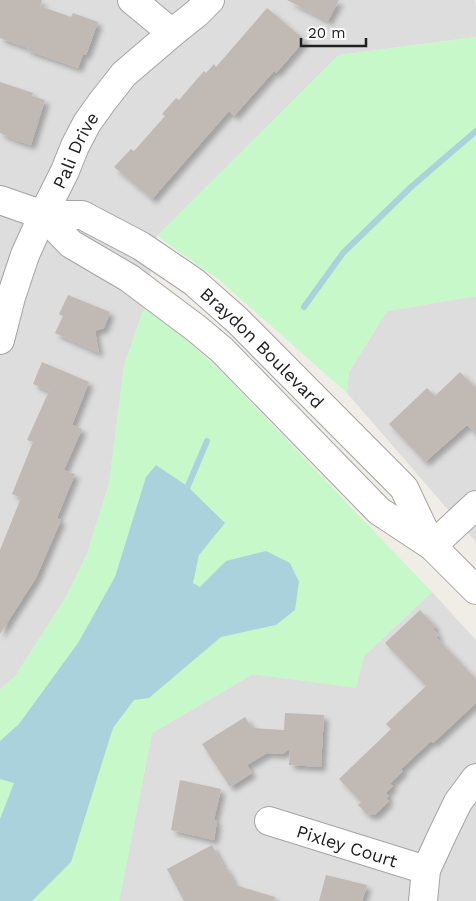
<svg xmlns="http://www.w3.org/2000/svg" width="476" height="901" font-family="'Work Sans',sans-serif">
  <style>
    .residential { fill: #dedddd }
    .park { fill: #c7f8c9 }
    .water { fill: #aad2dc }
    .lines { fill: none; stroke-linecap: round; stroke-linejoin: round }
    .stream { stroke: #aad2dc; stroke-width: 6 }
    .building { fill: #c1b9b4; filter: url(#shadow) }
    .minor-casing { stroke: #a4a4a4; stroke-width: 30 }
    .minor { stroke: #fff; stroke-width: 28 }
    .labels { text-anchor: middle; dominant-baseline: central; stroke-width: 4.5; stroke-linejoin: round; paint-order: stroke }
    .street-label { font-size: 18px; fill: #202020; stroke: #fff }
  </style>
  <defs>
    <filter id="shadow"><feDropShadow dx="4.5" dy="4.5" stdDeviation="2.5" flood-color="#0004"/></filter>
  </defs>
  <rect width="100%" height="100%" fill="#f0ede7"/>
  <path class="residential" d="M 0,0 L 475,0 L 476,7 L 476,37 L 339,55 L 157,236 L 144,308 L 124,366 L 109,484 L 87,554 L 66,597 L 16,675 L 0,690 Z
    M 476,296 L 476,542 L 347,393 L 349,372 L 387,311 Z
    M 432,592 L 476,640 L 476,901 L 119,901 L 152,733 L 253,674 L 356,687 L 364,656 Z"/>
  <path class="park" d="M 476,37 L 476,296 L 387,311 L 349,372 L 347,393 L 218,279 L 157,236 L 339,55 Z
    M 144,308 L 189,342 L 224,374 L 432,592 L 364,656 L 356,688 L 253,674 L 152,733 L 119,901 L 0,901 L 0,690 L 16,675 L 66,597 L 87,554 L 109,484 L 124,366 Z"/>
  <path class="water" d="M 156,465 L 187,486 L 225,523 L 199,555 L 193,583 L 200,587 L 226,561 L 266,551 L 290,563 L 299,582 L 295,610 L 276,625 L 221,637 L 149,698 L 134,700 L 113,728 L 71,862 L 32,901 L 0,901 L 0,819 L 14,783 L 0,779 L 0,741 L 19,724 L 78,643 L 115,577 L 146,477 Z"/>
  <g class="lines">
    <path class="stream" d="M 304,307 L 343,253 L 411,187 L 476,131
      M 185,493 L 207,441"/>
  </g>
  <path class="building" d="M 0,0 L 42,0 L 40,6 L 71,17 L 73,13 L 98,22 L 86,55 L 83,54 L 78,68 L 27,50 L 28,48 L 0,38 Z
    M 287,0 L 339,0 L 328,21 Z
    M 267,8 L 305,40 L 276,73 L 274,71 L 234,116 L 229,111 L 152,199 L 114,167 L 131,149 L 134,151 L 165,116 L 162,114 L 176,98 L 179,100 L 204,71 L 206,73 L 214,64 L 216,67 Z
    M 0,82 L 33,93 L 32,96 L 45,100 L 31,145 L 18,141 L 0,133 Z
    M 68,295 L 110,312 L 104,328 L 95,331 L 99,353 L 55,333 L 63,316 L 59,314 Z
    M 42,362 L 89,382 L 72,425 L 82,429 L 64,470 L 75,474 L 57,518 L 61,520 L 36,578 L 0,634 L 0,550 L 21,498 L 12,494 L 33,442 L 27,440 L 49,391 L 33,384 Z
    M 460,372 L 476,388 L 476,434 L 467,425 L 425,462 L 389,424 L 427,388 L 435,396 Z
    M 420,610 L 436,627 L 433,629 L 439,635 L 436,637 L 476,679 L 476,703 L 433,743 L 431,741 L 401,769 L 403,771 L 390,784 L 393,786 L 386,793 L 389,796 L 386,798 L 389,801 L 375,815 L 368,815 L 358,805 L 361,802 L 339,779 L 391,729 L 386,724 L 426,686 L 385,643 Z
    M 285,713 L 324,715 L 321,767 L 289,765 L 290,749 L 282,754 L 267,753 L 247,765 L 252,773 L 230,787 L 202,744 L 245,717 L 252,728 L 284,730 Z
    M 180,780 L 221,789 L 214,820 L 217,821 L 214,840 L 171,830 Z
    M 212,845 L 225,869 L 226,868 L 235,885 L 275,897 L 274,901 L 184,901 L 167,869 Z
    M 326,875 L 367,885 L 362,901 L 319,901 Z"/>
  <g class="lines">
    <g class="minor-casing">
      <g id="minor">
        <path d="M 132,0 L 172,33"/>
        <path id="s1" d="M 0,200 L 43,215 L 82,215 L 141,246 L 194,282 L 237,320 L 404,488 L 431,545"/>
        <path d="M 43,215 L 71,244 L 129,278 L 197,329 L 222,350 L 379,511 L 432,546 L 476,590"/>
        <path id="s2" d="M 0,340 L 11,297 L 25,255 L 43,215 L 65,171 L 75,146 L 87,123 L 102,102 L 124,74 L 172,33 L 197,13 L 210,0"/>
        <path d="M 432,546 L 476,505"/>
        <path id="s3" d="M 269,821 L 426,870"/>
        <path d="M 423,901 L 426,870 L 443,833 L 458,802 L 476,778"/>
      </g>
    </g>
    <use href="#minor" class="minor"/>
  </g>
  <g class="labels">
    <g class="street-label">
      <text stroke="none"><textPath href="#s2" startOffset="205">Pali Drive</textPath></text>
      <text stroke="none"><textPath href="#s1" startOffset="310">Braydon Boulevard</textPath></text>
      <text stroke="none"><textPath href="#s3" startOffset="82">Pixley Court</textPath></text>
    </g>
  </g>
  <path d="M301 38v8h65v-8" fill="none" stroke="#202020" stroke-width="2.5"/>
  <text x="308" y="38" font-size="15" fill="#202020" stroke="#ffffff" stroke-width="4" paint-order="stroke">20 m</text>
</svg>
